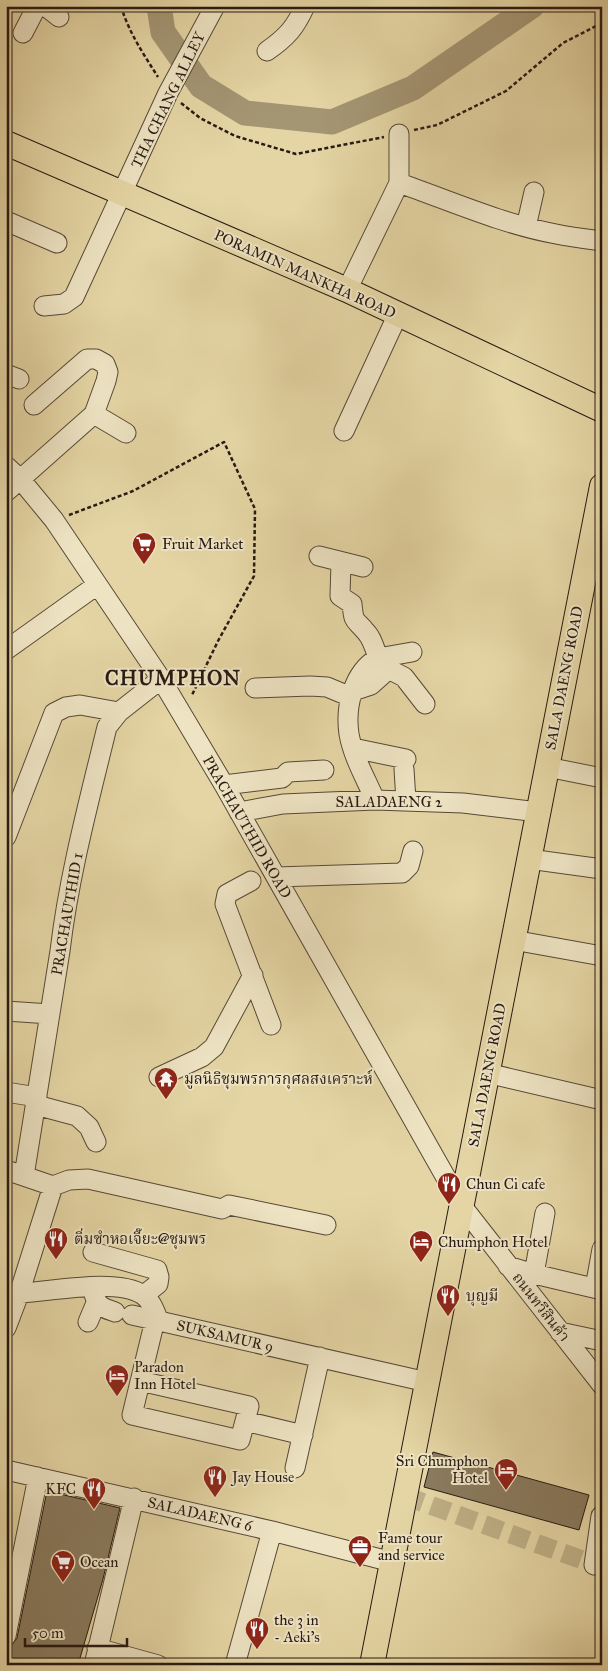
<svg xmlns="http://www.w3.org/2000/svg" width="608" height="1671" font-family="'IM FELL Great Primer','Noto Serif Thai',serif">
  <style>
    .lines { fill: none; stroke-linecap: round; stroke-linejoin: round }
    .river { stroke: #a49573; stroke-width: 25 }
    .building { fill: #8a7b5e; stroke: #271a13 }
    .minor-tunnel { stroke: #bfb087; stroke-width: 19; stroke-dasharray: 19 9; stroke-linecap: butt }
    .minor-casing { stroke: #564937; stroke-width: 21 }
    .major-casing { stroke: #271a13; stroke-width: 26 }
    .path { stroke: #271a13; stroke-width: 2.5; stroke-dasharray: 4 2.5; stroke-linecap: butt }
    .minor { stroke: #eee4c4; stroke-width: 19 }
    .major { stroke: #e5d5a4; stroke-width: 24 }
    .labels { text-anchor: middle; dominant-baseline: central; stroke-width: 4; stroke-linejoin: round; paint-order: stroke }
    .street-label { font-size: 15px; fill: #271a13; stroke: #eee4c4 }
    .poi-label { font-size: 15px; fill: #271a13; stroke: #eee4c4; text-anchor: start }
    .district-label { font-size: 20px; font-weight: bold; letter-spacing: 1px; fill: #271a13; stroke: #eee4c4 }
  </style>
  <rect width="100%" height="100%" fill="#e5d5a4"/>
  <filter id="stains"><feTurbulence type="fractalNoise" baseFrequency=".004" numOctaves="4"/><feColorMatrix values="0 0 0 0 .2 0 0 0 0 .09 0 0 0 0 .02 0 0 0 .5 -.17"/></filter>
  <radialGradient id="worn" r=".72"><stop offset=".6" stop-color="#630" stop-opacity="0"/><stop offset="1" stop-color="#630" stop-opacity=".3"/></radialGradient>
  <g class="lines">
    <path class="river" d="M 159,6 L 163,32 L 201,86 L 245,113 L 332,122 L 413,88 L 532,6"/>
  </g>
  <path class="building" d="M 433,1452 L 589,1495 L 579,1530 L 424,1487 Z
    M 47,1491 L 120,1508 L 103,1579 L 78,1665 L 8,1665 L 12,1645 L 17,1638 Z"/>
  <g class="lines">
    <path class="minor-tunnel" d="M 405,1496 L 602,1567"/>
    <g class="minor-casing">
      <path id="minor" d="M 45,6 L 59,17
        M 23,33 L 37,6
        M 267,51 C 287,37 295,28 305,6
        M 399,183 C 451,201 502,224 556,234 C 571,237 587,239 602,241
        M 6,221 L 57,243
        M 526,227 L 534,192
        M 347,290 L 399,183 L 399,134
        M 44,306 L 64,304 L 74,297 L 168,93 L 215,6
        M 6,374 L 19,379
        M 94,414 L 126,433
        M 344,431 L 398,314
        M 6,466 L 21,480 L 54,520 L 161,679 L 224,785 L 462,1206 L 602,1385
        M 6,492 L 94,414 L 106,381 L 108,372 L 105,364 L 96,359 L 87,359 L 34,405
        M 319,556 L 363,567
        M 341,562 L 340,596 L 352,604 C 354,625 355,618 366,632 C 372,638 375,649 378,658
        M 6,650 L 97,585
        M 373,661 L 404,677 L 425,704
        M 255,688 L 310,686 L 327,687 L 351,697
        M 353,691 L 371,685 L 389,669
        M 353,748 L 406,759
        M 547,767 L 602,778
        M 404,769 L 406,801
        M 224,785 L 282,778 L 288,772 L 324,770
        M 375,800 C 366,779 353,757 349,734 C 345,707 353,672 378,658 L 412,652
        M 239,812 L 283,804 L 375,800 L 463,803 L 538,812
        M 6,837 L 54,713 L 66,707 L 80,705 L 119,712
        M 529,859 L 602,869
        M 276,877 L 402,873 L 409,866 L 413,851
        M 251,881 L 227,894 L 225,904 L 271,1025
        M 513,940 L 602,956
        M 6,1011 L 50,1014
        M 487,1073 L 602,1100
        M 159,1077 L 202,1057 L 214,1047 L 253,975
        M 6,1092 L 37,1097
        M 36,1105 L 77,1116 L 89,1127 L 96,1142
        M 6,1170 L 53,1186 L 19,1294 L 6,1328
        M 24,1176 L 60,951 C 69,875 89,801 107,727 L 119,712 L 161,679
        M 53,1186 L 69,1180 L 88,1179 L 222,1209 L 229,1205 L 326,1225
        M 93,1252 L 157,1270 L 159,1277 L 158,1284 L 144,1295
        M 508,1266 L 534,1274 L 602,1290
        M 534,1274 L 545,1213
        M 92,1287 C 97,1305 97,1306 115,1312
        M 595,1288 L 602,1249
        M 6,1294 C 41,1294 115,1276 143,1295 C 152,1301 155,1312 159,1321 L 427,1382
        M 132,1315 L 159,1321
        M 88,1322 L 96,1303
        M 560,1332 L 602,1341
        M 140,1381 L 249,1406 L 240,1440 L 132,1415 L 155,1320
        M 245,1421 L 303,1435
        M 295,1468 L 320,1357
        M 6,1470 L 272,1531 L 392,1562
        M 594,1565 L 601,1516
        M 6,1636 L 38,1477
        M 97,1648 L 158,1665
        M 94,1665 L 134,1498
        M 235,1665 L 272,1531"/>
    </g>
    <g class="major-casing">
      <path id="major" d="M 6,143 L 347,290 L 602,410
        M 372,1665 L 602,486"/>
    </g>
    <path class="path" d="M 121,6 C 128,31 144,55 158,77
      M 181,103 L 200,118 L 235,136 L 296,154 L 384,137
      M 414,130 L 437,125 L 506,91 L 563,43 L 602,23
      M 69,515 L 133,491 L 224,442 L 255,509 L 254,576 L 218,641 L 192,695"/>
    <use href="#minor" class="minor"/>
    <use href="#major" class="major"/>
  </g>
  <defs>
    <g id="supermarket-pin" transform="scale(1.25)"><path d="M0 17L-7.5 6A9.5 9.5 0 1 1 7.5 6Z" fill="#8f2418" stroke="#eee4c4"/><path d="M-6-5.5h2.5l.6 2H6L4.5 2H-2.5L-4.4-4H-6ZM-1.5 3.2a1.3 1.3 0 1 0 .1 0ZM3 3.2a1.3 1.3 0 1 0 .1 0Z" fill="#fff"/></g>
    <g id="temple-pin" transform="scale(1.25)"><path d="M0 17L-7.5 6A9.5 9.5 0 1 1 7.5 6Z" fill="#8f2418" stroke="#eee4c4"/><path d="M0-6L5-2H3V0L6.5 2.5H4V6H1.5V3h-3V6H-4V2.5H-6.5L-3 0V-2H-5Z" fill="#fff"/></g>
    <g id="restaurant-pin" transform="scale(1.25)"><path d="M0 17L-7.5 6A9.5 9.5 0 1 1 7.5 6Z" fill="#8f2418" stroke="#eee4c4"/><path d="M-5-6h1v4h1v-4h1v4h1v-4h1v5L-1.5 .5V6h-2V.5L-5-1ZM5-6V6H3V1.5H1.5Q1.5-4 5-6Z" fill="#fff"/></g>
    <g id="hotel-pin" transform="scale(1.25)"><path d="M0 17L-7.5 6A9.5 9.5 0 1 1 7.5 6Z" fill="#8f2418" stroke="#eee4c4"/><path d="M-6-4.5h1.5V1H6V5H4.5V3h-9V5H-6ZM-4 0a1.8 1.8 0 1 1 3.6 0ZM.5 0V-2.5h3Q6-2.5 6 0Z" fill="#fff"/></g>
    <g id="office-pin" transform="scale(1.25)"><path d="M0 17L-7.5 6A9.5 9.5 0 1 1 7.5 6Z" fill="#8f2418" stroke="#eee4c4"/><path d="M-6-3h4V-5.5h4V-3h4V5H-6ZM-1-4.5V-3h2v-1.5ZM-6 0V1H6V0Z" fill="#fff"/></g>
  </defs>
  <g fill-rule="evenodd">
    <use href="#supermarket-pin" x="144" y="544"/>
    <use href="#temple-pin" x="166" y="1079"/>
    <use href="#restaurant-pin" x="449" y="1184"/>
    <use href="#restaurant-pin" x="56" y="1239"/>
    <use href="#hotel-pin" x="421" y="1242"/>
    <use href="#restaurant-pin" x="448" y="1296"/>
    <use href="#hotel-pin" x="117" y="1376"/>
    <use href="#hotel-pin" x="506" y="1470"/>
    <use href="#restaurant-pin" x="215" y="1477"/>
    <use href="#restaurant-pin" x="94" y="1489"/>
    <use href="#office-pin" x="360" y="1547"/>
    <use href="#supermarket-pin" x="63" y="1562"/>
    <use href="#restaurant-pin" x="257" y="1629"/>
  </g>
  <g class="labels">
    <g class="street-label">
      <text transform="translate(168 100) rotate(-64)">THA CHANG ALLEY</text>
      <text transform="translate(305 274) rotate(24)">PORAMIN MANKHA ROAD</text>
      <text transform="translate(564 678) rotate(-79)">SALA DAENG ROAD</text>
      <text x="389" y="802">SALADAENG 2</text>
      <text transform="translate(247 827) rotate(60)">PRACHAUTHID ROAD</text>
      <text transform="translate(67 914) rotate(-80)">PRACHAUTHID 1</text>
      <text transform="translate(487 1075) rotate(-79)">SALA DAENG ROAD</text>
      <text transform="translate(541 1307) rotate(52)">ถนนทวีสินค้า</text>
      <text transform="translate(225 1336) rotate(13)">SUKSAMUR 9</text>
      <text transform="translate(200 1514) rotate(13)">SALADAENG 6</text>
    </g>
    <g class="poi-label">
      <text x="162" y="544">Fruit Market</text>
      <text x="184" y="1079">มูลนิธิชุมพรการกุศลสงเคราะห์</text>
      <text x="466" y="1184">Chun Ci cafe</text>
      <text x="74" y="1239">ติ่มซำหอเจี๊ยะ@ชุมพร</text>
      <text x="438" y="1242">Chumphon Hotel</text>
      <text x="466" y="1296">บุญมี</text>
      <text x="134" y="1367">Paradon<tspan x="134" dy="17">Inn Hotel</tspan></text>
      <text x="488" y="1461" text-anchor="end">Sri Chumphon<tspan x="488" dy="17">Hotel</tspan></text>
      <text x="232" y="1477">Jay House</text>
      <text x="76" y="1489" text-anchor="end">KFC</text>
      <text x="378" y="1538">Fame tour<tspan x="378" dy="17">and service</tspan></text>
      <text x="80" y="1562">Ocean</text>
      <text x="274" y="1620">the 3 in<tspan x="274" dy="17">- Aeki's</tspan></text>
    </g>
    <g class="district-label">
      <text x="173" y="678">CHUMPHON</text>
    </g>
  </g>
  <rect width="608" height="1671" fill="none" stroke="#e5d5a4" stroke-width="25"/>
  <rect x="8" y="8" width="593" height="1656" fill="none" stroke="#271a13" stroke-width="2.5"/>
  <rect x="12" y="12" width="583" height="1646" fill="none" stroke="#271a13"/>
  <path d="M25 1638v8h102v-8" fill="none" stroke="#271a13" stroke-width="2.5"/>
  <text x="32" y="1638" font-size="15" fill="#271a13" stroke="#eee4c4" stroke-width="4" paint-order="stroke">50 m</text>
  <rect width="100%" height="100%" filter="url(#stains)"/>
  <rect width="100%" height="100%" fill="url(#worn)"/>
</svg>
